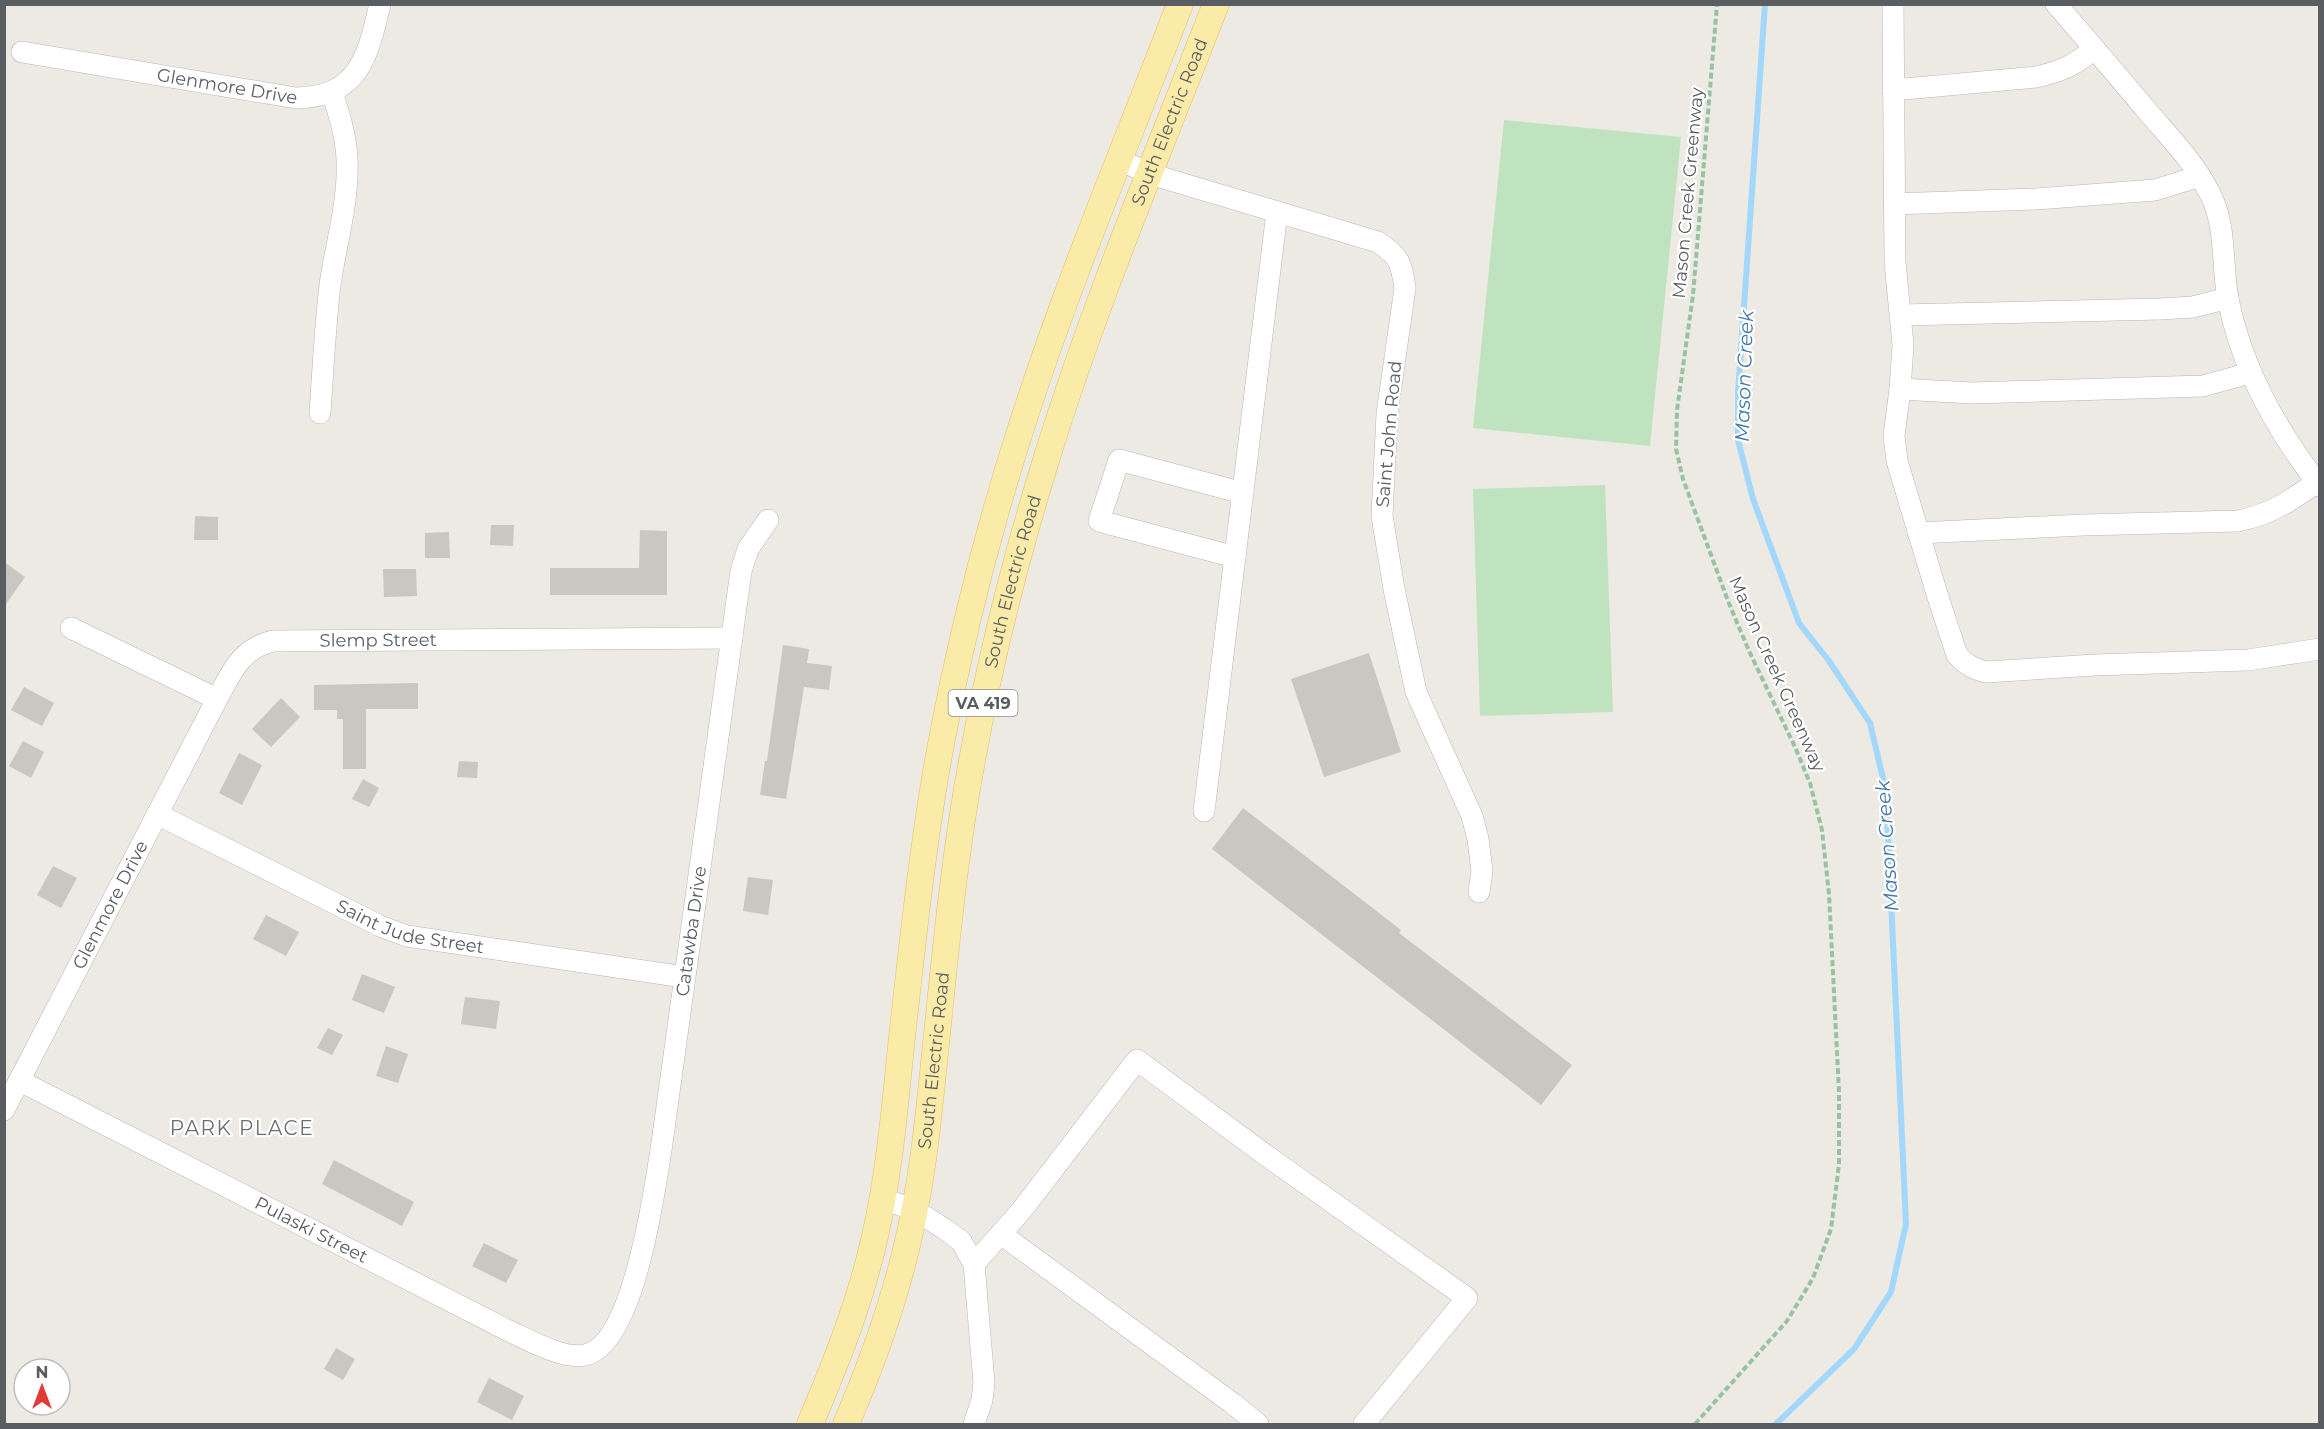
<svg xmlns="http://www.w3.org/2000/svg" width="2324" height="1429" font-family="Montserrat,sans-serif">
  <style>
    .green { fill: #c0e3bf }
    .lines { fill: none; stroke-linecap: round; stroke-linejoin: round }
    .stream { stroke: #a3d7fb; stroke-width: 6 }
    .building { fill: #cac6c1 }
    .minor-casing { stroke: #b4b8bc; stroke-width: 22 }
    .major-casing { stroke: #ebbe5c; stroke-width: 27 }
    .path { stroke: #98c3a3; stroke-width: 4; stroke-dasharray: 6 3; stroke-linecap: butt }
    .minor { stroke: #fff; stroke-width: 21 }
    .major { stroke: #fbeba8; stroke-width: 26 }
    .labels { text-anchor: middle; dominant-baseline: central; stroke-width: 4.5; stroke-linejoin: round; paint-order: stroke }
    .shield { fill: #fff; stroke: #8c8e91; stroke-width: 1.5 }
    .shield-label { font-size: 16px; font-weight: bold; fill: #5a5e62 }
    .street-label { font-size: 18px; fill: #5a5e62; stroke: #fff }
    .water-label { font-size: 20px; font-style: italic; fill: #4278ac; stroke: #fff }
    .neighbourhood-label { font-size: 20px; letter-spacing: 1.5px; fill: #6b7074; stroke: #fff }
  </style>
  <rect width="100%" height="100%" fill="#eceae2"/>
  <path class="green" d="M 1504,120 L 1681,137 L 1650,446 L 1473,428 Z
    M 1605,485 L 1613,712 L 1480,716 L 1473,489 Z"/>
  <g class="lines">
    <path class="stream" d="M 1765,4 L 1738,393 L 1738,440 L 1753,499 L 1799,623 L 1829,661 L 1870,723 L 1886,791 L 1906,1224 L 1891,1292 L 1854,1349 L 1776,1424"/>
  </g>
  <path class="building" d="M 195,516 L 218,517 L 218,540 L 194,540 Z
    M 491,525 L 514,525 L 513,546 L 490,545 Z
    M 640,530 L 667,531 L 667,595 L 550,595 L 550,568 L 639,568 Z
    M 449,532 L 450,558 L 425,558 L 425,533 Z
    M 4,562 L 25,577 L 4,607 Z
    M 383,569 L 416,569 L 417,596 L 384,597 Z
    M 783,645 L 809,649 L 807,663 L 832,666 L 829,690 L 804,687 L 786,799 L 760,795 L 765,761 L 767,761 Z
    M 1369,653 L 1401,752 L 1324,777 L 1291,679 Z
    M 418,683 L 418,709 L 366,709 L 366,769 L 343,769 L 343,719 L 337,719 L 337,710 L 314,710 L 314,685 Z
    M 24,687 L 54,703 L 42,726 L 11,710 Z
    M 281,698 L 300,717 L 271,747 L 252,729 Z
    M 23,741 L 44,752 L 31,778 L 9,766 Z
    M 239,753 L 262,765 L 242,805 L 219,793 Z
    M 459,761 L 478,762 L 477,778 L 457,777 Z
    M 363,779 L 379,788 L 369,807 L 352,799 Z
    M 1243,808 L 1401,930 L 1399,933 L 1572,1065 L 1541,1105 L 1212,849 Z
    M 53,866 L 77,878 L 61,908 L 37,895 Z
    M 748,877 L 773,880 L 768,915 L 743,911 Z
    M 266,915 L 299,932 L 286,956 L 253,939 Z
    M 362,974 L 395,987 L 384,1013 L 352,1000 Z
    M 465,997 L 500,1001 L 496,1029 L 461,1024 Z
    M 328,1028 L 343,1035 L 332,1055 L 317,1048 Z
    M 386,1046 L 408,1054 L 398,1083 L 376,1076 Z
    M 334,1160 L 414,1202 L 402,1226 L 322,1184 Z
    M 484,1243 L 518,1260 L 506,1283 L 472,1266 Z
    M 336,1348 L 355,1359 L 343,1380 L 324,1369 Z
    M 489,1378 L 524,1396 L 512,1420 L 477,1402 Z"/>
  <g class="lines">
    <g class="minor-casing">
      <g id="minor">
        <path d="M 1893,4 L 1895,262 L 1903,345 L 1900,389 L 1894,436 L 1897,461 L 1937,594 L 1957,655 C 1966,665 1974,669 1986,672 L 2095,665 L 2248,660 L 2320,649"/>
        <path d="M 2056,4 C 2087,40 2118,76 2148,112 C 2172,140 2198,166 2213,200 C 2226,231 2222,267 2228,299 C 2242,369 2276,430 2320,486"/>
        <path id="s1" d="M 22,52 L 296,98 C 359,97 368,56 380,4"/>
        <path d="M 1893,90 L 2036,77 C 2059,72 2077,65 2094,48"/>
        <path d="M 1120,160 L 1150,174 L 1378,242 C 1400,257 1401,262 1405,288 L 1387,414 L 1382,516 L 1394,589 L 1416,692 L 1472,816 L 1478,839 L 1482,871 L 1479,892"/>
        <path d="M 1894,204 L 2036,199 L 2155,190 L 2200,176"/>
        <path d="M 1901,315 L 2160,309 L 2193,307 L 2228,298"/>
        <path d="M 1900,389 L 1972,393 L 2203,386 L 2250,373"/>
        <path d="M 320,413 C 323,370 325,327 330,285 C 336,243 349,202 347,159 C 346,136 339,114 332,92"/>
        <path d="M 1918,533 L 2083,525 L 2238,521 C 2271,514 2289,502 2317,482"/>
        <path d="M 1235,557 L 1099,521 L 1119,460 L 1243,493"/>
        <path d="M 71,628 L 217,699"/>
        <path d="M 1204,811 L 1277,212"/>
        <path id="s2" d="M 157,814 L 380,926 L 407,936 L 684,977"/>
        <path id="s3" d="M 20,1081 L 507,1330 C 527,1339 563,1360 585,1355 C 635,1344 655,1187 662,1143 L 741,571 L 748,549 L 768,520"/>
        <path id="s4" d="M 4,1110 L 217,699 C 231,673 241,648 273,641 L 732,638"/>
        <path d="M 883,1199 L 915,1210 L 946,1230 L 961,1241 L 974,1264 L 984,1383 L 982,1400 L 974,1424"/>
        <path d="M 1001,1234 L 1232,1403 L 1258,1424"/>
        <path d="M 974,1264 L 1021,1211 L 1137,1060 L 1267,1156 L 1467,1298 L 1364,1424"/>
      </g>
    </g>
    <g class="major-casing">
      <g id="major">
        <path d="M 810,1424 C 836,1363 861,1300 875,1236 C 890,1170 895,1104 902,1037 C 913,939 923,841 941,744 C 961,637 988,531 1021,428 C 1067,284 1126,145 1180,4"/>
        <path id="s5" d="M 846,1424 C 875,1357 900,1286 914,1213 C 925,1158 930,1101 936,1044 C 946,946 955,848 974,750 C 991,656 1015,562 1043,470 C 1091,312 1156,158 1216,4"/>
      </g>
    </g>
    <path class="path" d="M 1695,1424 L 1787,1321 L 1813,1278 L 1831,1229 L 1839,1164 L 1839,1092 L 1829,894 L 1822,830 L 1810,783 L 1795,747 L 1749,651 L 1728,601 L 1683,479 L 1676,449 L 1677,410 L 1693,295 L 1717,4"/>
    <use href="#minor" class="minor"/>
    <use href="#major" class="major"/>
  </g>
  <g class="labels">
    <rect class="shield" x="948.5" y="690" width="69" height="26" rx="4.5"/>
    <g class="shield-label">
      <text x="983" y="703">VA 419</text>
    </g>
    <g class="street-label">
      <text stroke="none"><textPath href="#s1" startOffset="208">Glenmore Drive</textPath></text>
      <text stroke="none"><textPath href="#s5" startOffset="1348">South Electric Road</textPath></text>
      <text transform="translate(1688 193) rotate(-85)">Mason Creek Greenway</text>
      <text transform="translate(1389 434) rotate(-85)">Saint John Road</text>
      <text stroke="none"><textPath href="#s5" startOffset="862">South Electric Road</textPath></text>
      <text stroke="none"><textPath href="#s4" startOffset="652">Slemp Street</textPath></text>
      <text transform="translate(1777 674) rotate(66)">Mason Creek Greenway</text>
      <text stroke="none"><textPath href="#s4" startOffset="231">Glenmore Drive</textPath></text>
      <text stroke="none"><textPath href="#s2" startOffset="279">Saint Jude Street</textPath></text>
      <text stroke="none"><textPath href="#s3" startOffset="1077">Catawba Drive</textPath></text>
      <text stroke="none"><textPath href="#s5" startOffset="376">South Electric Road</textPath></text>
      <text stroke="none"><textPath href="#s3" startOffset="327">Pulaski Street</textPath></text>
    </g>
    <g class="water-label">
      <text transform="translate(1744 376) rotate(-88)">Mason Creek</text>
      <text transform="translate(1887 846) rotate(-94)">Mason Creek</text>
    </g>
    <g class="neighbourhood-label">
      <text x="242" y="1128">PARK PLACE</text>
    </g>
  </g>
  <rect width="2324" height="1429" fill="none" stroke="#5a5e62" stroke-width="12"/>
  <g transform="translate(42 1387)"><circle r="28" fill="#ffffff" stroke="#bdbfc0" stroke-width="1.5"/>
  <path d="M0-4.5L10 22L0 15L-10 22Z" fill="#e13b33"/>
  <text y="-9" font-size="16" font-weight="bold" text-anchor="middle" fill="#5a5e62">N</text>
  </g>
</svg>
